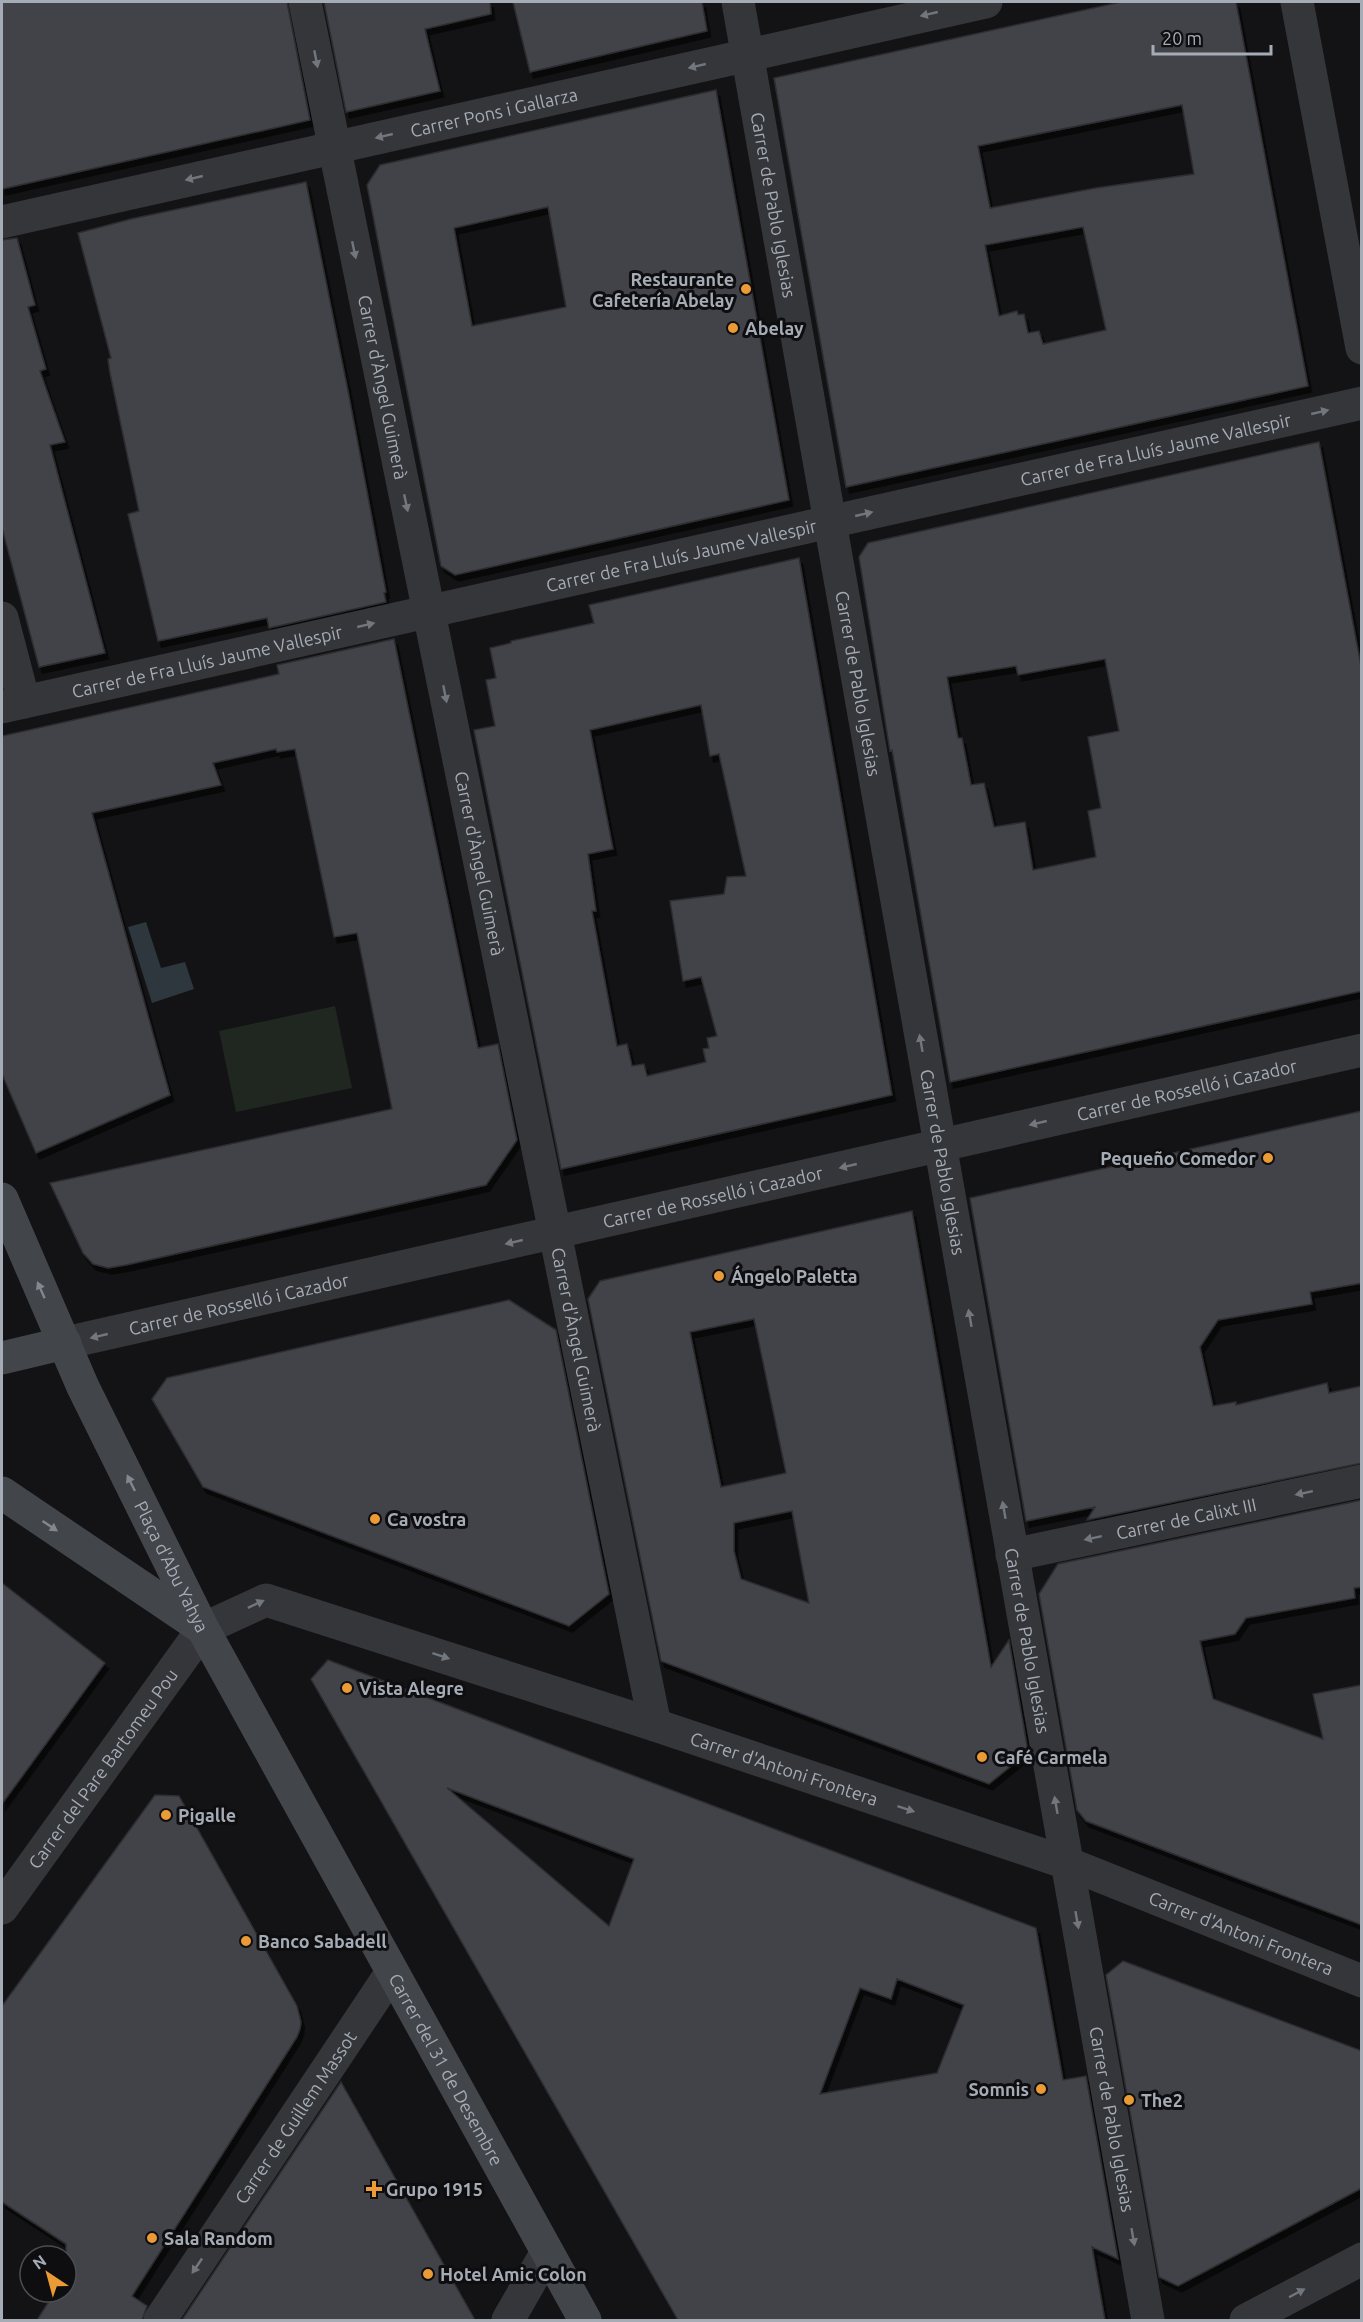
<svg xmlns="http://www.w3.org/2000/svg" width="1363" height="2322" font-family="Ubuntu,sans-serif">
  <style>
    .green { fill: #202720 }
    .water { fill: #2d373d }
    .building { fill: #424348; stroke: #2d2e31; stroke-width: 1.5; fill-rule: evenodd; filter: url(#shadow) }
    .lines { fill: none; stroke-linecap: round; stroke-linejoin: round }
    .minor { stroke: #34363a; stroke-width: 33 }
    .tertiary { stroke: #34363a; stroke-width: 33 }
    .secondary { stroke: #42454a; stroke-width: 33 }
    .oneway { fill: #72777e }
    .oneway2 { fill: #828890 }
    .poi-dot { fill: #eb9b35; stroke: #0e0e10; stroke-width: 2 }
    .labels { text-anchor: middle; dominant-baseline: central; stroke-width: 6; stroke-linejoin: round; paint-order: stroke }
    .street-label { font-size: 18px; fill: #a5acb5; stroke: #0e0e10 }
    .poi-label { font-size: 18px; font-weight: bold; fill: #a5acb5; stroke: #0e0e10; text-anchor: start }
  </style>
  <defs>
    <filter id="shadow"><feDropShadow dx="3.5" dy="6" stdDeviation="0" flood-color="#0009"/></filter>
  </defs>
  <rect width="100%" height="100%" fill="#131315"/>
  <path class="green" d="M 335,1006 L 352,1088 L 236,1112 L 219,1031 Z"/>
  <path class="water" d="M 146,922 L 161,968 L 185,962 L 194,989 L 152,1003 L 128,927 Z"/>
  <path class="building" d="M 2,2 L 287,2 L 310,120 L 2,189 Z
    M 324,2 L 490,2 L 491,14 L 425,29 L 440,91 L 346,112 Z
    M 513,2 L 702,2 L 707,31 L 530,72 Z
    M 1121,2 L 1236,2 L 1308,386 L 846,487 L 774,78 ZM 1182,105 L 1194,174 L 1096,188 L 990,208 L 978,146 ZM 1083,227 L 1106,330 L 1043,344 L 1039,331 L 1028,333 L 1024,314 L 1018,315 L 1017,311 L 999,316 L 985,245 Z
    M 716,90 L 789,500 L 455,575 L 441,566 L 367,185 L 380,165 ZM 548,207 L 566,307 L 472,326 L 454,228 Z
    M 306,182 L 348,391 L 386,592 L 384,593 L 386,602 L 269,628 L 267,618 L 158,641 L 128,514 L 139,511 L 110,373 L 108,359 L 111,358 L 78,233 L 131,219 Z
    M 17,238 L 35,305 L 28,307 L 46,369 L 40,371 L 65,442 L 50,445 L 105,653 L 39,667 L 2,528 L 2,240 Z
    M 1319,442 L 1362,671 L 1362,991 L 950,1082 L 892,750 L 890,751 L 859,557 L 868,543 ZM 1105,659 L 1119,731 L 1088,737 L 1101,808 L 1088,811 L 1096,857 L 1033,870 L 1025,822 L 994,827 L 984,783 L 971,785 L 962,738 L 958,738 L 947,677 L 1016,666 L 1018,675 Z
    M 799,558 L 892,1095 L 561,1169 L 474,730 L 495,726 L 486,680 L 496,678 L 490,648 L 511,643 L 511,641 L 594,623 L 589,605 ZM 701,705 L 710,756 L 719,754 L 746,876 L 727,877 L 724,894 L 670,901 L 683,981 L 701,977 L 717,1036 L 707,1038 L 709,1048 L 703,1049 L 706,1062 L 647,1076 L 644,1064 L 632,1066 L 627,1044 L 617,1046 L 592,911 L 596,911 L 588,854 L 613,849 L 590,730 Z
    M 394,639 L 478,1048 L 498,1044 L 517,1140 L 486,1185 L 126,1265 L 108,1268 L 93,1264 L 83,1253 L 50,1183 L 392,1109 L 357,933 L 334,937 L 295,749 L 277,752 L 276,749 L 213,763 L 221,785 L 92,813 L 170,1095 L 36,1153 L 2,1074 L 2,736 L 279,674 L 277,665 Z
    M 1362,1111 L 1362,1283 L 1310,1292 L 1312,1304 L 1218,1320 L 1200,1347 L 1213,1406 L 1236,1402 L 1236,1405 L 1327,1383 L 1329,1393 L 1362,1386 L 1362,1463 L 1087,1520 L 1095,1507 L 1026,1521 L 970,1198 Z
    M 912,1211 L 991,1667 L 1009,1640 L 1028,1752 L 989,1784 L 661,1661 L 588,1299 L 600,1281 ZM 754,1319 L 786,1473 L 721,1487 L 690,1332 ZM 792,1511 L 799,1550 L 809,1603 L 741,1579 L 734,1551 L 734,1523 Z
    M 509,1300 L 556,1330 L 609,1594 L 569,1626 L 203,1487 L 152,1399 L 167,1378 Z
    M 1362,1500 L 1362,1587 L 1354,1588 L 1355,1598 L 1246,1618 L 1235,1634 L 1200,1641 L 1213,1699 L 1323,1739 L 1313,1694 L 1362,1685 L 1362,1925 L 1086,1821 L 1077,1810 L 1039,1594 L 1058,1564 Z
    M 2,1583 L 105,1663 L 2,1804 Z
    M 328,1660 L 1036,1928 L 1063,2080 L 1086,2076 L 1118,2259 L 1092,2247 L 1105,2320 L 678,2320 L 311,1679 ZM 447,1788 L 634,1859 L 609,1926 ZM 897,1979 L 964,2005 L 937,2073 L 820,2094 L 860,1988 L 891,1999 Z
    M 155,1795 L 179,1796 L 297,2006 L 301,2022 L 300,2029 L 297,2037 L 132,2296 L 147,2306 L 142,2320 L 37,2320 L 55,2292 L 66,2292 L 66,2244 L 2,2202 L 2,2006 Z
    M 1123,1961 L 1362,2051 L 1362,2188 L 1178,2286 L 1159,2277 L 1106,1975 Z
    M 341,2082 L 475,2320 L 182,2320 Z"/>
  <g class="lines">
    <g class="minor">
      <path id="s1" d="M 305,2 L 655,1725"/>
      <path id="s2" d="M 738,2 L 1148,2320"/>
      <path id="s3" d="M 2,222 L 986,2"/>
      <path d="M 2,618 L 24,702"/>
      <path id="s4" d="M 2,707 L 1362,403"/>
      <path id="s5" d="M 1012,1555 L 1362,1481"/>
      <path id="s6" d="M 160,2320 L 392,1972"/>
      <path d="M 508,2320 L 547,2252"/>
    </g>
    <g class="tertiary">
      <path d="M 1297,2 L 1362,348"/>
      <path id="s7" d="M 65,1343 L 1362,1050"/>
      <path id="s8" d="M 2,1908 L 203,1629 L 266,1600 L 655,1725 L 1067,1863 L 1362,1981"/>
      <path d="M 1246,2320 L 1362,2259"/>
    </g>
    <g class="secondary">
      <path id="s9" d="M 2,1199 L 83,1387 L 203,1629 L 585,2320"/>
      <path d="M 2,1358 L 65,1343"/>
      <path d="M 2,1493 L 202,1628"/>
    </g>
  </g>
  <defs><path id="oneway-solid" d="M-6-.8H1V-3.2L6.5 0L1 3.2V.8H-6Z" transform="scale(1.5)"/></defs>
  <g class="oneway">
    <use href="#oneway-solid" transform="translate(929 14) rotate(167)"/>
    <use href="#oneway-solid" transform="translate(316 59) rotate(79)"/>
    <use href="#oneway-solid" transform="translate(697 66) rotate(167)"/>
    <use href="#oneway-solid" transform="translate(384 136) rotate(167)"/>
    <use href="#oneway-solid" transform="translate(194 178) rotate(167)"/>
    <use href="#oneway-solid" transform="translate(354 250) rotate(78)"/>
    <use href="#oneway-solid" transform="translate(1320 412) rotate(-13)"/>
    <use href="#oneway-solid" transform="translate(406 503) rotate(78)"/>
    <use href="#oneway-solid" transform="translate(864 514) rotate(-13)"/>
    <use href="#oneway-solid" transform="translate(366 625) rotate(-13)"/>
    <use href="#oneway-solid" transform="translate(445 694) rotate(79)"/>
    <use href="#oneway-solid" transform="translate(921 1043) rotate(-100)"/>
    <use href="#oneway-solid" transform="translate(1038 1123) rotate(167)"/>
    <use href="#oneway-solid" transform="translate(848 1166) rotate(167)"/>
    <use href="#oneway-solid" transform="translate(514 1242) rotate(167)"/>
    <use href="#oneway-solid" transform="translate(970 1318) rotate(-100)"/>
    <use href="#oneway-solid" transform="translate(99 1336) rotate(167)"/>
    <use href="#oneway-solid" transform="translate(1304 1493) rotate(168)"/>
    <use href="#oneway-solid" transform="translate(1004 1510) rotate(-100)"/>
    <use href="#oneway-solid" transform="translate(1093 1538) rotate(168)"/>
    <use href="#oneway-solid" transform="translate(256 1604) rotate(-25)"/>
    <use href="#oneway-solid" transform="translate(441 1656) rotate(18)"/>
    <use href="#oneway-solid" transform="translate(1056 1805) rotate(-100)"/>
    <use href="#oneway-solid" transform="translate(906 1809) rotate(18)"/>
    <use href="#oneway-solid" transform="translate(1077 1920) rotate(80)"/>
    <use href="#oneway-solid" transform="translate(1133 2237) rotate(80)"/>
    <use href="#oneway-solid" transform="translate(197 2266) rotate(124)"/>
    <use href="#oneway-solid" transform="translate(1297 2293) rotate(-28)"/>
  </g>
  <g class="oneway2">
    <use href="#oneway-solid" transform="translate(41 1290) rotate(-114)"/>
    <use href="#oneway-solid" transform="translate(131 1483) rotate(-116)"/>
    <use href="#oneway-solid" transform="translate(50 1526) rotate(34)"/>
  </g>
  <g class="poi-dot">
    <circle cx="746" cy="289" r="6"/>
    <circle cx="733" cy="328" r="6"/>
    <circle cx="1268" cy="1158" r="6"/>
    <circle cx="719" cy="1276" r="6"/>
    <circle cx="375" cy="1519" r="6"/>
    <circle cx="347" cy="1688" r="6"/>
    <circle cx="982" cy="1757" r="6"/>
    <circle cx="166" cy="1815" r="6"/>
    <circle cx="246" cy="1941" r="6"/>
    <circle cx="1041" cy="2089" r="6"/>
    <circle cx="1129" cy="2100" r="6"/>
    <path d="M371 2180h6v6h6v6h-6v6h-6v-6h-6v-6h6z"/>
    <circle cx="152" cy="2238" r="6"/>
    <circle cx="428" cy="2274" r="6"/>
  </g>
  <g class="labels">
    <g class="street-label">
      <text stroke="none"><textPath href="#s3" startOffset="504">Carrer Pons i Gallarza</textPath></text>
      <text stroke="none"><textPath href="#s2" startOffset="206">Carrer de Pablo Iglesias</textPath></text>
      <text stroke="none"><textPath href="#s1" startOffset="393">Carrer d'Àngel Guimerà</textPath></text>
      <text stroke="none"><textPath href="#s4" startOffset="1182">Carrer de Fra Lluís Jaume Vallespir</textPath></text>
      <text stroke="none"><textPath href="#s4" startOffset="696">Carrer de Fra Lluís Jaume Vallespir</textPath></text>
      <text stroke="none"><textPath href="#s4" startOffset="210">Carrer de Fra Lluís Jaume Vallespir</textPath></text>
      <text stroke="none"><textPath href="#s2" startOffset="692">Carrer de Pablo Iglesias</textPath></text>
      <text stroke="none"><textPath href="#s1" startOffset="879">Carrer d'Àngel Guimerà</textPath></text>
      <text stroke="none"><textPath href="#s7" startOffset="1150">Carrer de Rosselló i Cazador</textPath></text>
      <text stroke="none"><textPath href="#s2" startOffset="1178">Carrer de Pablo Iglesias</textPath></text>
      <text stroke="none"><textPath href="#s7" startOffset="664">Carrer de Rosselló i Cazador</textPath></text>
      <text stroke="none"><textPath href="#s7" startOffset="178">Carrer de Rosselló i Cazador</textPath></text>
      <text stroke="none"><textPath href="#s1" startOffset="1365">Carrer d'Àngel Guimerà</textPath></text>
      <text stroke="none"><textPath href="#s5" startOffset="178">Carrer de Calixt III</textPath></text>
      <text stroke="none"><textPath href="#s9" startOffset="405">Plaça d'Abu Yahya</textPath></text>
      <text stroke="none"><textPath href="#s2" startOffset="1664">Carrer de Pablo Iglesias</textPath></text>
      <text stroke="none"><textPath href="#s8" startOffset="172">Carrer del Pare Bartomeu Pou</textPath></text>
      <text stroke="none"><textPath href="#s8" startOffset="958">Carrer d'Antoni Frontera</textPath></text>
      <text stroke="none"><textPath href="#s8" startOffset="1444">Carrer d'Antoni Frontera</textPath></text>
      <text stroke="none"><textPath href="#s9" startOffset="978">Carrer del 31 de Desembre</textPath></text>
      <text stroke="none"><textPath href="#s6" startOffset="244">Carrer de Guillem Massot</textPath></text>
      <text stroke="none"><textPath href="#s2" startOffset="2150">Carrer de Pablo Iglesias</textPath></text>
    </g>
    <g class="poi-label">
      <text x="734" y="279" text-anchor="end">Restaurante<tspan x="734" dy="21">Cafetería Abelay</tspan></text>
      <text x="745" y="328">Abelay</text>
      <text x="1256" y="1158" text-anchor="end">Pequeño Comedor</text>
      <text x="731" y="1276">Ángelo Paletta</text>
      <text x="387" y="1519">Ca vostra</text>
      <text x="359" y="1688">Vista Alegre</text>
      <text x="994" y="1757">Café Carmela</text>
      <text x="178" y="1815">Pigalle</text>
      <text x="258" y="1941">Banco Sabadell</text>
      <text x="1029" y="2089" text-anchor="end">Somnis</text>
      <text x="1141" y="2100">The2</text>
      <text x="386" y="2189">Grupo 1915</text>
      <text x="164" y="2238">Sala Random</text>
      <text x="440" y="2274">Hotel Amic Colon</text>
    </g>
  </g>
  <rect width="1363" height="2322" fill="none" stroke="#a5acb5" stroke-width="6"/>
  <g transform="translate(48 2274) rotate(324)"><circle r="28" fill="#0e0e10" stroke="#4a4d52" stroke-width="1.5"/>
  <path d="M0-4.5L10 22L0 15L-10 22Z" fill="#eb9b35"/>
  <text y="-9" font-size="16" font-weight="bold" text-anchor="middle" fill="#a5acb5">N</text>
  </g>
  <path d="M1153 45v9h118v-9" fill="none" stroke="#a5acb5" stroke-width="3"/>
  <text x="1162" y="45" font-size="18" fill="#a5acb5" stroke="#0e0e10" stroke-width="4.5" paint-order="stroke">20 m</text>
</svg>
